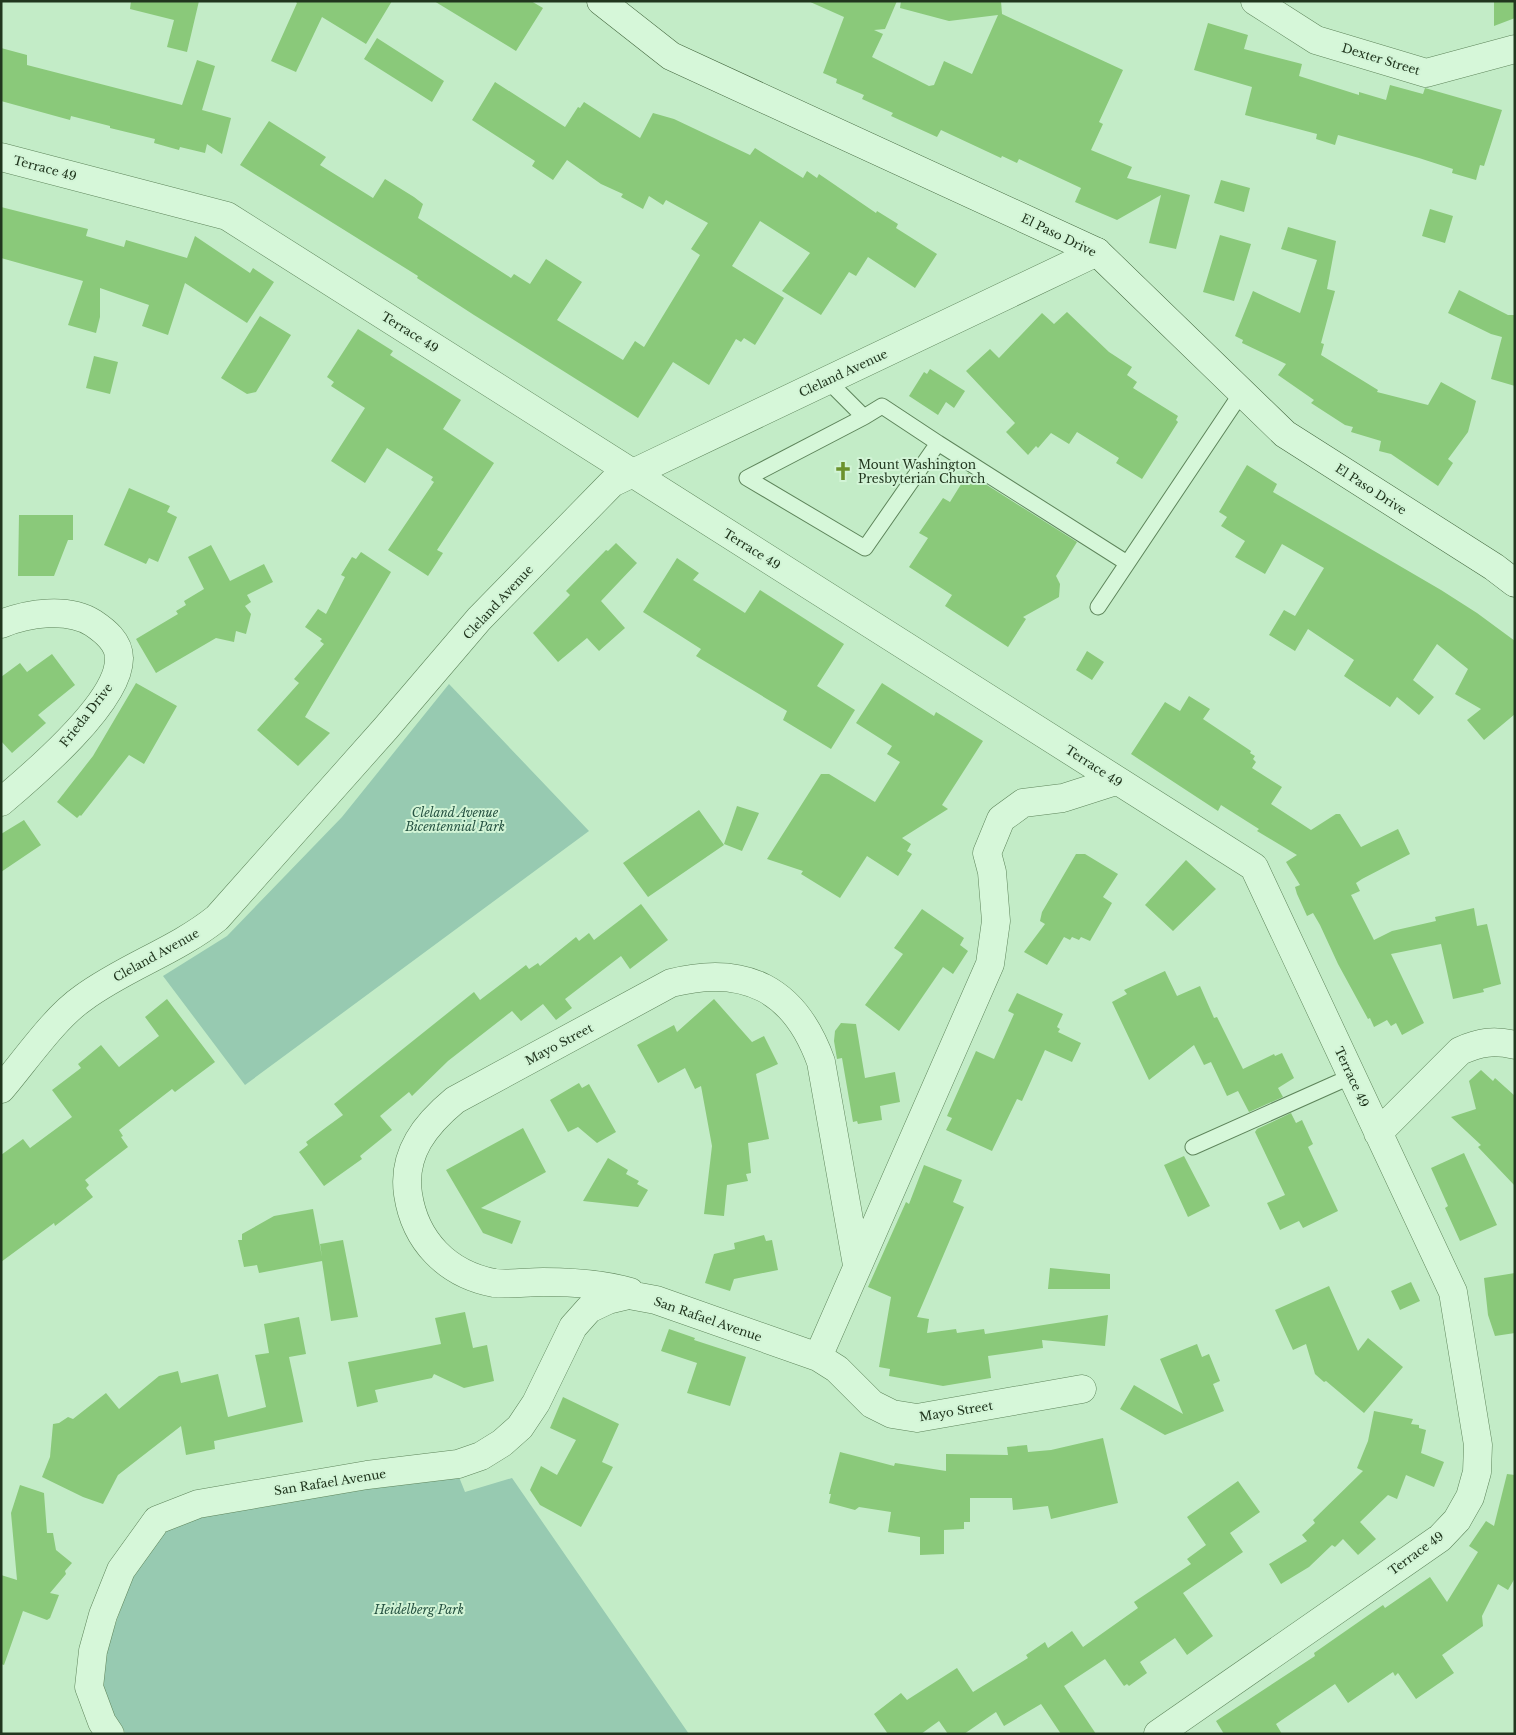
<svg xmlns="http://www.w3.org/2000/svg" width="1516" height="1735" font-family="'Libre Baskerville',serif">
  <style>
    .green { fill: #97cab1 }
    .building { fill: #8ac97a }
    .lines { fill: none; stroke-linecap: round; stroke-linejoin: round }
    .lane-casing { stroke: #5e855b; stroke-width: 17 }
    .street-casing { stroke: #5e855b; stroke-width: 29 }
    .secondary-casing { stroke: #43673e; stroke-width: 29 }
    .lane { stroke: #d6f7d9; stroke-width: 15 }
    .street { stroke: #d6f7d9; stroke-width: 28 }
    .secondary { stroke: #d6f7d9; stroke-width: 28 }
    .labels { text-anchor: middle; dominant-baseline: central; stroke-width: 4; stroke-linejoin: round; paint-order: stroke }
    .street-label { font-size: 12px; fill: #21361e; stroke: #d2f4d6 }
    .poi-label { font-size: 12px; fill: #21361e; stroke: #d2f4d6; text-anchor: start }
    .park-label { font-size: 12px; font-style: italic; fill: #265242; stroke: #d2f4d6 }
  </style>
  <rect width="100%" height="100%" fill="#c3ecc7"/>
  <path class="green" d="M 449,684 L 589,831 L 245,1085 L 163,976 L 227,936 L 342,817 Z
    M 459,1477 L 465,1492 L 512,1478 L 689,1734 L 126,1734 L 110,1708 L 103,1687 L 102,1662 L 136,1566 L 163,1532 L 182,1520 L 253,1504 Z"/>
  <path class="building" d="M 131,1 L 199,1 L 187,52 L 167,47 L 174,20 L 130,9 Z
    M 295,1 L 392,1 L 366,44 L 322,17 L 296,72 L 271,61 L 297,3 Z
    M 434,1 L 531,1 L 543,8 L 516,51 Z
    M 808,1 L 897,1 L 885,29 L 874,30 L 883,34 L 872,57 L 929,86 L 934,85 L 944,61 L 972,74 L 998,15 L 949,21 L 900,8 L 901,1 L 1001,1 L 1002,14 L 1123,70 L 1099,122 L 1103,124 L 1091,150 L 1132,167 L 1127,178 L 1190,195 L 1176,249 L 1149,243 L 1161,195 L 1117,220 L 1075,202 L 1081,188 L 1019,159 L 1017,163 L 1002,156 L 1001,158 L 941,130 L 937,137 L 891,116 L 893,113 L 862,99 L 864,95 L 836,83 L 837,79 L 823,73 L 844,17 Z
    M 1494,1 L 1515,1 L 1515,18 L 1494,26 Z
    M 1208,23 L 1248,35 L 1244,49 L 1302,64 L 1299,76 L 1359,95 L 1359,92 L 1386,100 L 1390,85 L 1423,94 L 1425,88 L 1502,110 L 1484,166 L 1480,165 L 1476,180 L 1452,173 L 1453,169 L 1419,158 L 1338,135 L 1335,145 L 1316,139 L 1317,134 L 1245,115 L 1252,87 L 1194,70 Z
    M 377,38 L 444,81 L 432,102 L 364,59 Z
    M 1,48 L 27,55 L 27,65 L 182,105 L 197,60 L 215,66 L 202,110 L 231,118 L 222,154 L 207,144 L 205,153 L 180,147 L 179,150 L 154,143 L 155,139 L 110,128 L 110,126 L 71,116 L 70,120 L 1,101 Z
    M 495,82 L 565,127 L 578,107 L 580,108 L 584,102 L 640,138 L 653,113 L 674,119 L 750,155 L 755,148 L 803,178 L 807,171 L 817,178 L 819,174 L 876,213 L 877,211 L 898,224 L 896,228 L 937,254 L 915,288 L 868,257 L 856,276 L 849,272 L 821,315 L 782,291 L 810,253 L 760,221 L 732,266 L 784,298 L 755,345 L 744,338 L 741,342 L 736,339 L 709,385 L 673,362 L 638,418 L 474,315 L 417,278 L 418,276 L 240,165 L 269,121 L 326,157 L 320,165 L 373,198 L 385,179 L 414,197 L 423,204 L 418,218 L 511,278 L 514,274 L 530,284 L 546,259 L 582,282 L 557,320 L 623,360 L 635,341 L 644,347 L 700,255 L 691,249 L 708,223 L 666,200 L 663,205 L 649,196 L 643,209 L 621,197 L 623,194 L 601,184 L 567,160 L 553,180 L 532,166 L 535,161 L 472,120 Z
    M 1221,180 L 1250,188 L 1244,212 L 1214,203 Z
    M 1,207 L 88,229 L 86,236 L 124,247 L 126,240 L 187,258 L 195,236 L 250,273 L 253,268 L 274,282 L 247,323 L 185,283 L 168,335 L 142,326 L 149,305 L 100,288 L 100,317 L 96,333 L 68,325 L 83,281 L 1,258 Z
    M 1430,209 L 1453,216 L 1445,243 L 1422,236 Z
    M 1288,227 L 1336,241 L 1327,289 L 1335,291 L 1321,343 L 1324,344 L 1321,355 L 1378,390 L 1377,392 L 1428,405 L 1441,382 L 1476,401 L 1468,432 L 1448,459 L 1453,463 L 1438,486 L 1391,454 L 1379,451 L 1381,441 L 1351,432 L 1353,427 L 1345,425 L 1311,403 L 1314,400 L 1278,375 L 1286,364 L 1242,343 L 1243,340 L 1235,336 L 1253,291 L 1300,313 L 1317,260 L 1281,249 Z
    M 1220,235 L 1251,244 L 1234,301 L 1203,292 Z
    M 1459,290 L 1508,315 L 1515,315 L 1515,386 L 1491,379 L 1502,337 L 1491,334 L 1448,313 Z
    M 1067,312 L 1109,352 L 1132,367 L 1127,375 L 1137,382 L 1133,388 L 1178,416 L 1176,420 L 1178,422 L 1142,479 L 1116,463 L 1119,458 L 1077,432 L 1069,444 L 1051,433 L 1038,448 L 1036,446 L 1028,455 L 1006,432 L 1015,423 L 966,371 L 990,349 L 999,358 L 1042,313 L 1054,324 Z
    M 260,316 L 291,335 L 256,392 L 247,394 L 221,378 Z
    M 358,329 L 393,351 L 390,355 L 461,400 L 443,429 L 494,463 L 437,550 L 443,553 L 428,576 L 388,550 L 434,482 L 431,480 L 433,477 L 387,448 L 365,483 L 331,461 L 365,408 L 331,386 L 334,382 L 327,377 Z
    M 94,356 L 118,362 L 110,394 L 86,388 Z
    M 930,369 L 965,391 L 954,408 L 946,402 L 938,415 L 909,396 L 924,372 L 927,374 Z
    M 1247,465 L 1277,484 L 1273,492 L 1441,590 L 1477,613 L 1515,641 L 1515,714 L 1484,740 L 1467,720 L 1481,709 L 1455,694 L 1468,669 L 1437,644 L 1413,680 L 1434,697 L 1419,715 L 1397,697 L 1390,707 L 1344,676 L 1354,660 L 1308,629 L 1295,651 L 1269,635 L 1284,610 L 1295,616 L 1324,568 L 1282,544 L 1265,574 L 1235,557 L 1245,541 L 1221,526 L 1227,517 L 1219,512 Z
    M 968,473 L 1077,542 L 1056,576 L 1060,584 L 1059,597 L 1023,617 L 1026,619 L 1008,647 L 945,606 L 952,595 L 909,567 L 928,538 L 919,533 L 943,498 L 950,502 Z
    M 129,488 L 170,506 L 167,512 L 177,517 L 158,562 L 149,558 L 146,564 L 104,545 Z
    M 19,515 L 73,515 L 73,540 L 68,540 L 54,576 L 18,576 Z
    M 616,543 L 637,563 L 601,601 L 625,628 L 599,651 L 587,638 L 558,662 L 533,633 L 570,595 L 566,591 L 606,550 L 608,551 Z
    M 211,545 L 230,581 L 264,564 L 273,582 L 247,595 L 251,602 L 245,606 L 251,614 L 246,634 L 236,631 L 234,642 L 216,638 L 156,673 L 136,639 L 178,614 L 176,611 L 186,605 L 184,601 L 204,589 L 188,557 Z
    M 361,552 L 391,572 L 305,717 L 330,733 L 298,766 L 257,730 L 299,683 L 294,679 L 324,644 L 320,641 L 322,639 L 305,627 L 318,609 L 326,614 L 345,577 L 341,575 L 352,557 L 356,559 Z
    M 677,558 L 699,573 L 693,580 L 745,613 L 760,590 L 844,644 L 817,686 L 855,710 L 831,749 L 783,720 L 787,711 L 696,656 L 701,649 L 643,612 Z
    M 1087,651 L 1104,662 L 1092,680 L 1076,670 Z
    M 52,654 L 75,685 L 38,715 L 46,723 L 12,753 L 1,741 L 1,677 L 20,663 L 27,672 Z
    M 136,683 L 177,706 L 144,764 L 129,755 L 81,816 L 80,815 L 77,818 L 57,802 L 93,756 Z
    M 882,683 L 934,716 L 936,712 L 983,741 L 942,805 L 948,809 L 902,838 L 911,844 L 907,851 L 912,854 L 898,876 L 867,856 L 840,898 L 801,874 L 803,871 L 767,859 L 821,774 L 829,774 L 875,802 L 900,762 L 887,754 L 892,746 L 856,723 Z
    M 1189,696 L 1210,709 L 1203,719 L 1251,751 L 1250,753 L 1255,756 L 1253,759 L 1256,762 L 1252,768 L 1282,787 L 1271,804 L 1311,830 L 1336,814 L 1340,814 L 1361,847 L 1398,829 L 1410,854 L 1362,879 L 1356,883 L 1360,891 L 1351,895 L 1374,940 L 1392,931 L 1436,921 L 1435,917 L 1474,908 L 1477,926 L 1487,924 L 1501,984 L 1483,989 L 1484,992 L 1453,999 L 1441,944 L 1391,954 L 1424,1023 L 1402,1035 L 1396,1023 L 1391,1026 L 1387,1020 L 1374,1027 L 1370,1018 L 1368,1019 L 1338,964 L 1320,925 L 1313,913 L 1307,916 L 1297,894 L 1295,887 L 1300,885 L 1286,862 L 1297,855 L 1257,831 L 1259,829 L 1221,805 L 1218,811 L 1131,754 L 1165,702 L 1180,711 Z
    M 737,806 L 759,813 L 742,851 L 724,844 Z
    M 699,810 L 724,845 L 648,897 L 623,863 Z
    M 24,820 L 41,845 L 1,872 L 1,834 Z
    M 1076,854 L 1085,854 L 1118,874 L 1103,897 L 1112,903 L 1090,941 L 1081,937 L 1079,940 L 1072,937 L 1070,940 L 1064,937 L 1047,965 L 1024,952 L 1045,924 L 1040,921 L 1042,912 Z
    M 1186,860 L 1216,889 L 1173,931 L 1145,905 Z
    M 641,904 L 668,940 L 630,969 L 621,956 L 565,999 L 572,1008 L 556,1020 L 543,1004 L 521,1021 L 512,1011 L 448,1061 L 412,1096 L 409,1092 L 380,1116 L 392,1130 L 360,1156 L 362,1159 L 324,1186 L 299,1152 L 308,1145 L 306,1142 L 343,1115 L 334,1104 L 474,992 L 480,1000 L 526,965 L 529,969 L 538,963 L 540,966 L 576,937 L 579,941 L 589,933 L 594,940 Z
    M 922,909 L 964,938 L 960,945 L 968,951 L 953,974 L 943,967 L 899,1031 L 865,1005 L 903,954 L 894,948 Z
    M 1165,971 L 1177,996 L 1200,986 L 1214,1018 L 1217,1017 L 1243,1069 L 1274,1054 L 1275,1056 L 1282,1053 L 1294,1078 L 1278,1088 L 1283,1097 L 1249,1112 L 1238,1091 L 1227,1096 L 1211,1062 L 1204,1065 L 1194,1045 L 1149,1080 L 1112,1002 L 1127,994 L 1124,990 Z
    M 1017,993 L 1063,1014 L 1057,1027 L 1060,1029 L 1058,1032 L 1081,1043 L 1072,1062 L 1045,1050 L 1022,1101 L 1017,1099 L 992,1151 L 946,1130 L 952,1118 L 947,1116 L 976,1051 L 994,1059 L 1014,1014 L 1008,1011 Z
    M 167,999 L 215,1062 L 175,1092 L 172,1089 L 119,1130 L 123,1136 L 121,1137 L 128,1147 L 85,1180 L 89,1185 L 86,1188 L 93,1197 L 55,1226 L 54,1223 L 1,1262 L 1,1155 L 23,1139 L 30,1148 L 72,1117 L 52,1090 L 81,1068 L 78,1064 L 101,1045 L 119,1067 L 159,1036 L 145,1017 Z
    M 714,999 L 752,1042 L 764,1036 L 778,1064 L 756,1074 L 769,1139 L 748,1143 L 751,1173 L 746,1174 L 748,1181 L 727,1185 L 724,1216 L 704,1214 L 712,1146 L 701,1086 L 695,1089 L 685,1068 L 658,1083 L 637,1045 L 674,1025 L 677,1032 Z
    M 841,1023 L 856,1024 L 865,1078 L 895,1072 L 900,1102 L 880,1106 L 882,1120 L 858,1124 L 857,1121 L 853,1122 L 842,1058 L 837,1059 L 834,1041 L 835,1031 Z
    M 1481,1070 L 1493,1081 L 1495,1078 L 1515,1096 L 1515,1186 L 1478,1147 L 1481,1145 L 1451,1117 L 1476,1109 L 1469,1081 Z
    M 579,1083 L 582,1088 L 589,1084 L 616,1132 L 597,1143 L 578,1127 L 568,1132 L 550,1100 Z
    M 1291,1113 L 1296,1123 L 1302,1120 L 1313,1144 L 1308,1147 L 1338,1211 L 1303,1228 L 1299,1221 L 1280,1230 L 1267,1203 L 1285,1195 L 1255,1132 L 1257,1129 Z
    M 523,1128 L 546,1172 L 481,1208 L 521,1221 L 512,1244 L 483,1233 L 446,1170 Z
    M 1464,1153 L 1497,1225 L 1460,1241 L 1445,1208 L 1448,1206 L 1431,1168 Z
    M 1184,1156 L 1210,1206 L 1188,1217 L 1164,1165 Z
    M 608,1158 L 628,1170 L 626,1174 L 639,1181 L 637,1184 L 648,1190 L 638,1207 L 583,1201 Z
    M 924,1165 L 962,1180 L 953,1202 L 964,1207 L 917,1317 L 929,1319 L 927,1333 L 956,1329 L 957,1333 L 984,1329 L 985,1334 L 1108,1315 L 1105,1346 L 1042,1340 L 1043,1348 L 988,1356 L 991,1378 L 943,1386 L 889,1376 L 890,1369 L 879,1367 L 891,1297 L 868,1287 L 906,1202 L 909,1204 Z
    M 313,1209 L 322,1257 L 320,1244 L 343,1240 L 358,1317 L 331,1321 L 322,1261 L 259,1273 L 257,1265 L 244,1267 L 238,1240 L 242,1240 L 242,1234 L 274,1216 Z
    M 764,1235 L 766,1241 L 772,1240 L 778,1270 L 734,1279 L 730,1291 L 705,1283 L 714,1254 L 735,1249 L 734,1243 Z
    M 1050,1268 L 1110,1274 L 1110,1289 L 1048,1289 Z
    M 1515,1273 L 1515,1333 L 1495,1336 L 1488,1315 L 1484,1278 Z
    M 1411,1282 L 1420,1301 L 1400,1310 L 1391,1291 Z
    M 1329,1286 L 1358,1351 L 1368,1338 L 1403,1367 L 1364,1413 L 1326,1381 L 1324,1382 L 1315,1374 L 1306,1344 L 1293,1350 L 1275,1310 Z
    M 465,1312 L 473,1348 L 487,1345 L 494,1381 L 464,1388 L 434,1374 L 432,1378 L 375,1390 L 378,1402 L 357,1407 L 348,1362 L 441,1344 L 435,1318 Z
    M 299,1317 L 306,1354 L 289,1357 L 303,1422 L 214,1441 L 215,1449 L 186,1455 L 181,1426 L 118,1475 L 103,1504 L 83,1497 L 42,1477 L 50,1457 L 53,1424 L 59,1423 L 68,1417 L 73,1419 L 106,1393 L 119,1409 L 159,1376 L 178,1371 L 181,1383 L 218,1374 L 228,1417 L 266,1407 L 255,1355 L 269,1353 L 264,1324 Z
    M 669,1329 L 695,1338 L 694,1340 L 746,1357 L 730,1406 L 687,1393 L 697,1363 L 661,1351 Z
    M 1197,1344 L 1202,1357 L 1209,1354 L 1220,1381 L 1213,1384 L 1224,1411 L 1165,1435 L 1120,1409 L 1134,1385 L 1183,1414 L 1160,1359 Z
    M 563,1397 L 619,1424 L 602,1462 L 613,1467 L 581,1527 L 540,1505 L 530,1490 L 541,1466 L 557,1475 L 576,1440 L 550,1428 Z
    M 1374,1411 L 1413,1419 L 1411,1424 L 1419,1425 L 1419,1428 L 1426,1430 L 1421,1453 L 1444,1462 L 1434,1487 L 1406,1475 L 1397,1499 L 1388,1495 L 1360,1522 L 1376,1539 L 1358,1555 L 1343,1539 L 1335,1547 L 1332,1545 L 1309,1567 L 1281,1584 L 1269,1564 L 1307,1541 L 1302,1535 L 1315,1523 L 1313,1520 L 1363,1471 L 1357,1468 L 1368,1441 Z
    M 1103,1438 L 1118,1503 L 1051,1519 L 1048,1506 L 1013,1510 L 1012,1498 L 970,1498 L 970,1522 L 964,1522 L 964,1529 L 944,1530 L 944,1554 L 920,1555 L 920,1537 L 888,1532 L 891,1512 L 859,1507 L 855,1510 L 829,1503 L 831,1494 L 829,1494 L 840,1452 L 894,1466 L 895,1463 L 946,1471 L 946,1454 L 1008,1455 L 1007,1447 L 1027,1445 L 1028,1452 L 1051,1450 Z
    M 1507,1474 L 1515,1475 L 1515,1578 L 1508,1590 L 1498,1584 L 1482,1616 L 1483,1626 L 1442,1655 L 1454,1673 L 1416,1699 L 1398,1673 L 1395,1676 L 1393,1672 L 1348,1703 L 1335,1684 L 1276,1724 L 1282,1734 L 1224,1734 L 1216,1721 L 1315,1656 L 1314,1653 L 1383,1605 L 1385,1608 L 1430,1577 L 1447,1602 L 1478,1552 L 1469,1546 L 1486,1521 L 1494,1526 Z
    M 1238,1481 L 1260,1512 L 1230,1533 L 1243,1552 L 1183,1593 L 1213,1636 L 1187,1655 L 1175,1638 L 1140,1662 L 1147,1673 L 1129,1686 L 1127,1684 L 1124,1686 L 1105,1659 L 1064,1686 L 1096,1734 L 1061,1734 L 1041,1704 L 1004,1726 L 996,1712 L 964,1734 L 948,1734 L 939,1721 L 921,1734 L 888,1734 L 874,1714 L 901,1693 L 907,1700 L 957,1668 L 973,1692 L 1028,1658 L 1026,1655 L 1045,1642 L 1048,1648 L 1072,1631 L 1083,1647 L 1138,1608 L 1134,1602 L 1191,1564 L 1187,1559 L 1206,1545 L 1187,1517 Z
    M 20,1485 L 44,1493 L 47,1533 L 53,1533 L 56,1550 L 72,1563 L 65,1571 L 66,1574 L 50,1593 L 59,1595 L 50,1618 L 47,1620 L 23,1611 L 4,1665 L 1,1664 L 1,1575 L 17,1580 L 11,1513 Z"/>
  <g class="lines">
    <g class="lane-casing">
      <path id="lane" d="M 827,380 L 864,417 L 747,478 L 865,548 L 938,443 L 1127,563
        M 864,417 L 882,406 L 938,443
        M 1098,607 L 1242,392
        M 1193,1147 L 1352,1076"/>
    </g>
    <g class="street-casing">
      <path id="street" d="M 1255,1 L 1316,40 L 1426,73 L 1515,49
        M 1,157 L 227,216 L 1254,867 L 1453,1292 L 1478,1445 L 1477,1472 L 1470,1497 L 1457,1520 L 1440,1538 L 1158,1734
        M 1,624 C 28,613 68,607 93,623 C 105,631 119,642 119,658 C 120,701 33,775 1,802
        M 1,1089 C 25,1061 54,1018 83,998 C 125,967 176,951 217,918 L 386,728 L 479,619 L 612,483 L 1097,252
        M 1378,1133 L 1460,1051 C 1480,1042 1494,1040 1515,1045
        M 630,1292 C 603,1284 572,1282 543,1282 C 527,1282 509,1285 494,1283 C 447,1274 415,1241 408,1194 C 402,1153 426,1124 455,1100 L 671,983 C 745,964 795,989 821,1062 L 857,1265
        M 818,1357 L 837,1369 L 872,1404 L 892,1414 L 917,1418 L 1082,1389
        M 110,1734 L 102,1722 L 89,1687 L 93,1651 L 103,1615 L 121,1570 L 157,1520 L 198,1504 L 367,1475 L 458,1464 L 481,1456 L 502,1443 L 520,1427 L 536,1403 L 573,1327 L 589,1309 L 608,1300 L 629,1295 L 656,1300 L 818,1357 L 990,964 L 996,921 L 992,872 L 987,853 L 1001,819 L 1023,803 L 1063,798 L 1116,781"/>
    </g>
    <g class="secondary-casing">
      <path id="secondary" d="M 601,1 L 671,56 L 1097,252 L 1285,434 L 1494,567 L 1515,583"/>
    </g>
    <use href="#lane" class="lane"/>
    <use href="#street" class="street"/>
    <use href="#secondary" class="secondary"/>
  </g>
  <defs>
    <g id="church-bare" transform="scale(1.5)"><path d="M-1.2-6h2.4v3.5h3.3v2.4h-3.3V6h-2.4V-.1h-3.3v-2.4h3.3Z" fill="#6c922d" stroke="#d2f4d6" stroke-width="2.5" paint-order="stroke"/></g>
  </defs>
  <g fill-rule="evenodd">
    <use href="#church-bare" x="843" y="471"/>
  </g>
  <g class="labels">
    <g class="street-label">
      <text transform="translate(1381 59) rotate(17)">Dexter Street</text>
      <text transform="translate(45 168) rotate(15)">Terrace 49</text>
      <text transform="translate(1059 235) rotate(26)">El Paso Drive</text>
      <text transform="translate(410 332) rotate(32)">Terrace 49</text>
      <text transform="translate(843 373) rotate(-25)">Cleland Avenue</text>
      <text transform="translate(1371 489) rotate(33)">El Paso Drive</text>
      <text transform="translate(752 549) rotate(32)">Terrace 49</text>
      <text transform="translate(498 602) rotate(-47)">Cleland Avenue</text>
      <text transform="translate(86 715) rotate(-52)">Frieda Drive</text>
      <text transform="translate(1094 766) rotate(33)">Terrace 49</text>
      <text transform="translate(156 955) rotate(-29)">Cleland Avenue</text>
      <text transform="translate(559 1044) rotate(-28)">Mayo Street</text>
      <text transform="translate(1352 1077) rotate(65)">Terrace 49</text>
      <text transform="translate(708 1319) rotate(19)">San Rafael Avenue</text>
      <text transform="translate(956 1411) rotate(-9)">Mayo Street</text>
      <text transform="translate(330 1482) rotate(-9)">San Rafael Avenue</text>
      <text transform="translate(1416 1553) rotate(-36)">Terrace 49</text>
    </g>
    <g class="poi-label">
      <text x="858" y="464">Mount Washington<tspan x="858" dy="14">Presbyterian Church</tspan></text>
    </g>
    <g class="park-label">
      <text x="455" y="812">Cleland Avenue<tspan x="455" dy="14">Bicentennial Park</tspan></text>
      <text x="419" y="1609">Heidelberg Park</text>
    </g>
  </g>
  <rect width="1516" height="1735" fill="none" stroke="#21361e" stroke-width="5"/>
</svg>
